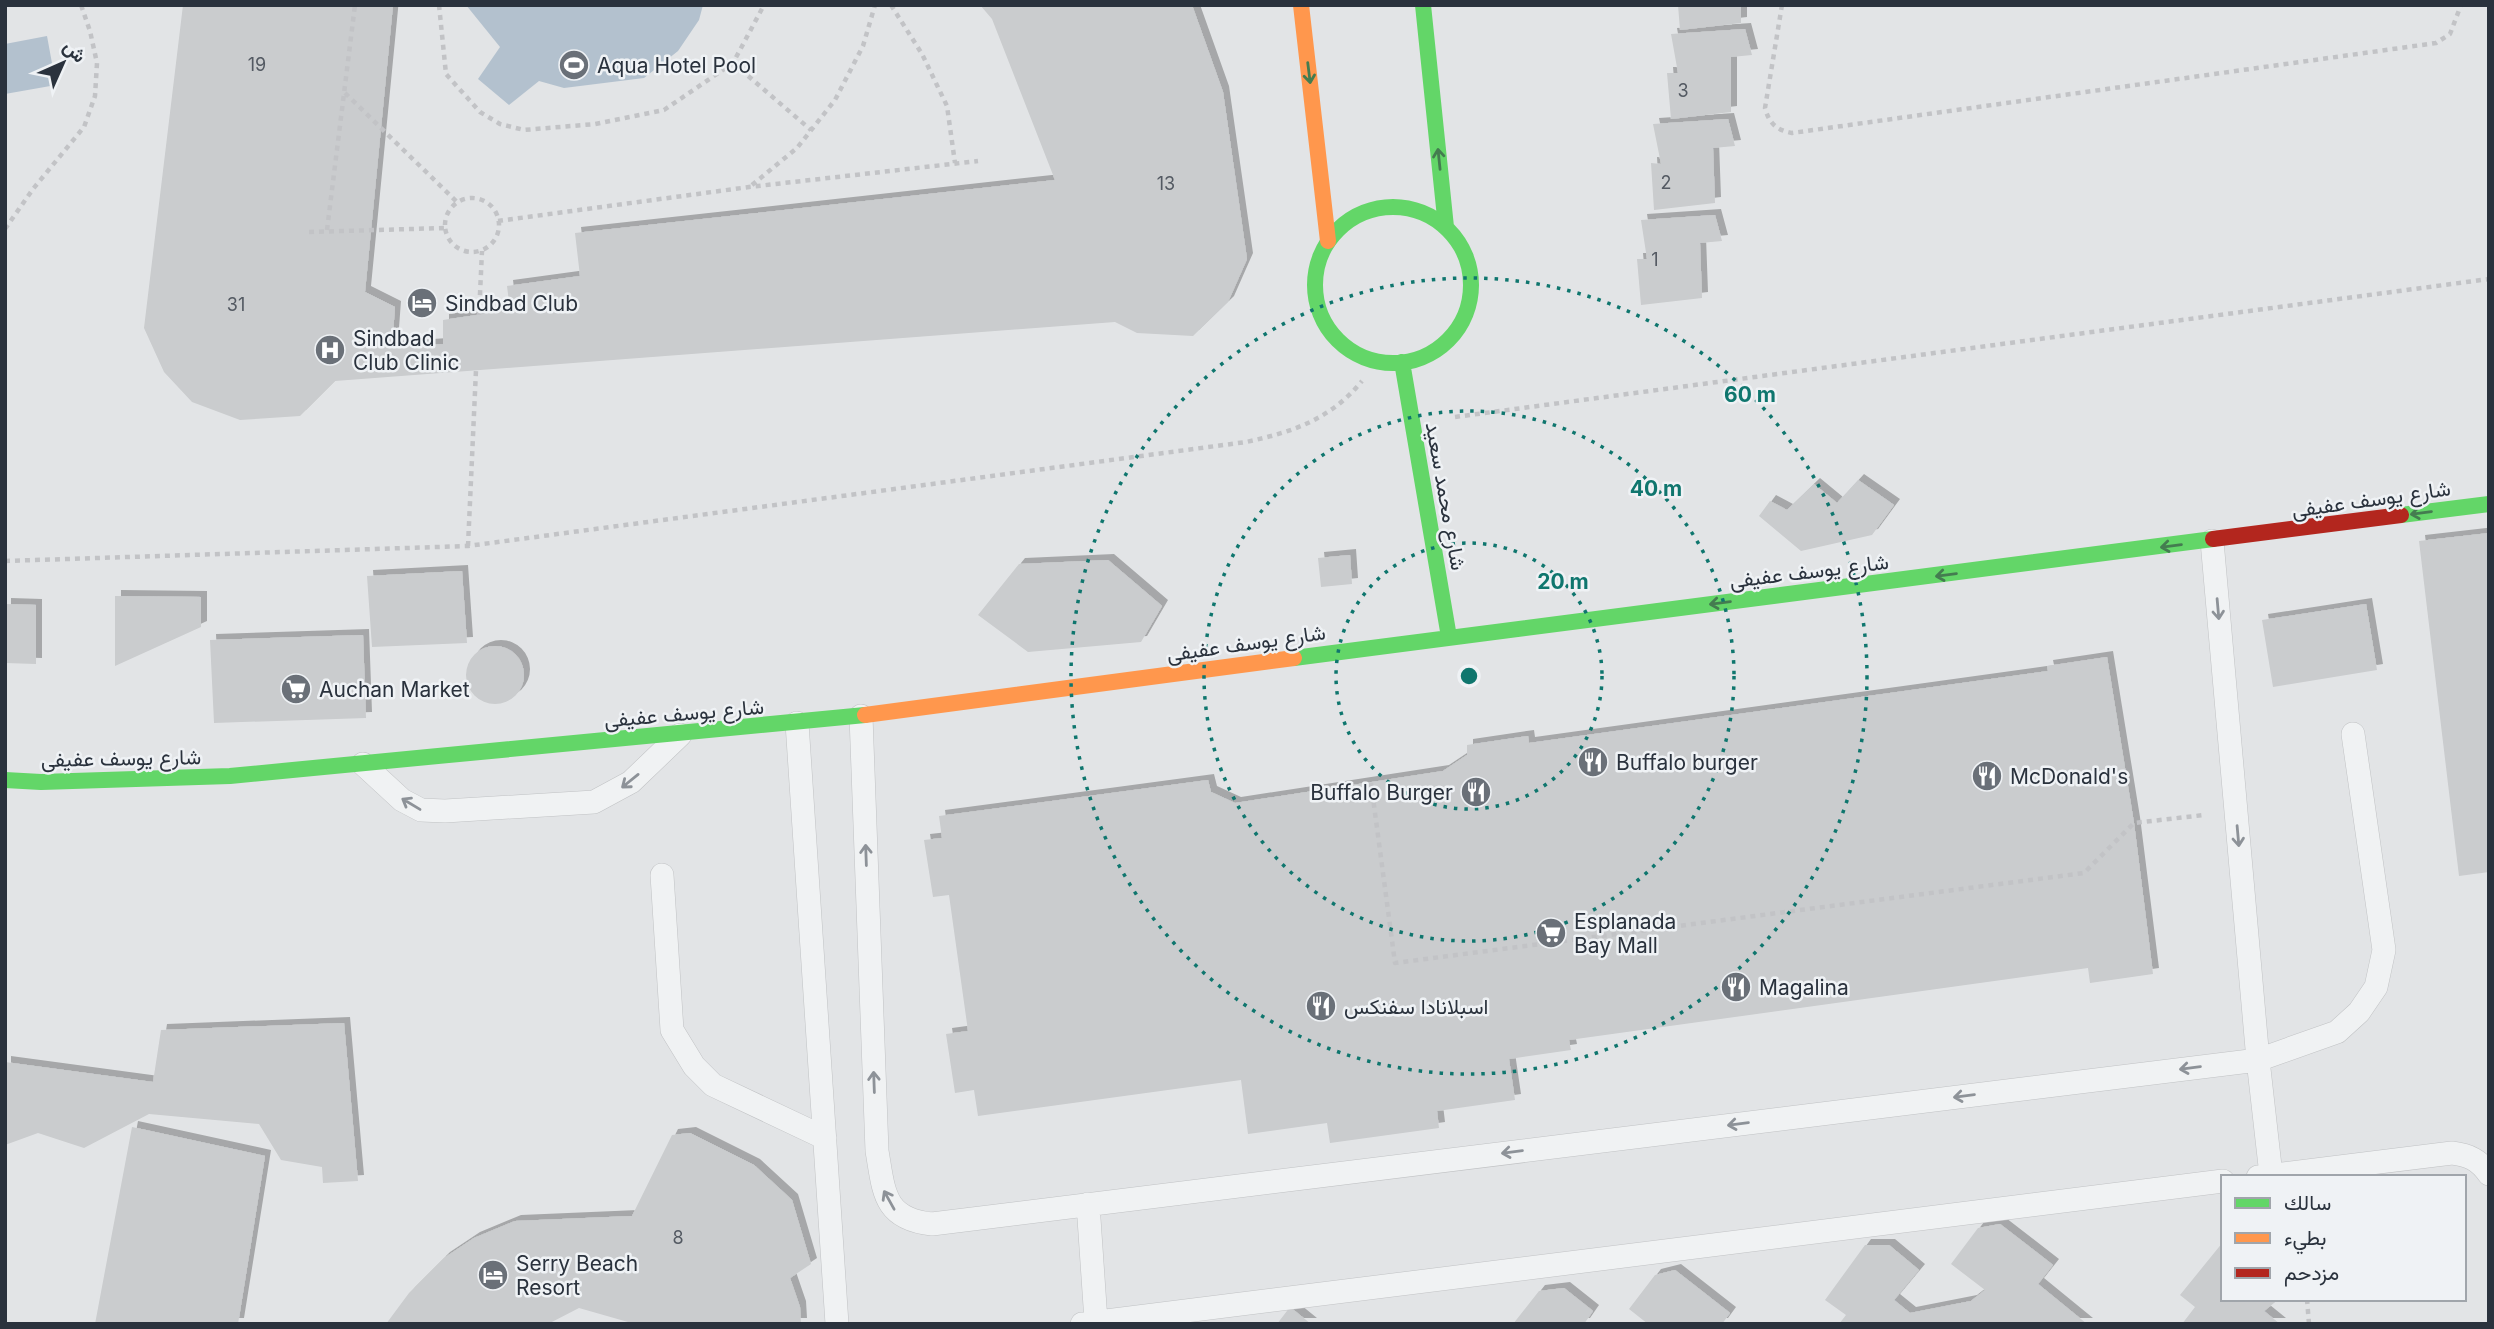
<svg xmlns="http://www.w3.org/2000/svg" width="2494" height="1329" font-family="Inter,Vazirmatn,sans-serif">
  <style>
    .water { fill: #b3c1ce }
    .building { fill: #caccce; filter: url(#shadow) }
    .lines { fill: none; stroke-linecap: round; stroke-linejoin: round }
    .lane-casing { stroke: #c0c2c4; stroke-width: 24 }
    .path { stroke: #c2c3c6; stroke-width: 4.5; stroke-dasharray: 5 5; stroke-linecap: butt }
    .lane { stroke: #f0f2f3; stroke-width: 23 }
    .fast { stroke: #63d668; stroke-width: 16 }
    .slow { stroke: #ff974d; stroke-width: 16 }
    .jam { stroke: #b3261e; stroke-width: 16 }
    .oneway { stroke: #447c50 }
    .oneway2 { stroke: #8d9298 }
    .ring { fill: none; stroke: #0f766e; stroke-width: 3.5; stroke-dasharray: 3.5 7 }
    .labels { text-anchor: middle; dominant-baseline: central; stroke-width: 5; stroke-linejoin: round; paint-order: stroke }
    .number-label { font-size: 18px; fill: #535962 }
    .poi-label { font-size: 21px; fill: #2a323d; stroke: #eff2f5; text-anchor: start }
    .street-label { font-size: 21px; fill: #2a323d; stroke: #eff2f5 }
    .centre { fill: #0f766e; stroke: #eff2f5; stroke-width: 3.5 }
    .ring-label { font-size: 21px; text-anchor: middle; font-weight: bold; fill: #0f766e; stroke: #eff2f5; stroke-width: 5; stroke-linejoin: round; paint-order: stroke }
  </style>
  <defs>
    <filter id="shadow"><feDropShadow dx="6" dy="-6" stdDeviation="0" flood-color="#0004"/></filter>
  </defs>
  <rect width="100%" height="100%" fill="#e2e4e6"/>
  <path class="water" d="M 466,5 L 703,5 L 699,20 L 678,51 L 644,78 L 564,88 L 539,81 L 509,105 L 478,79 L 500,47 Z
    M 47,36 L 56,85 L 5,94 L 5,44 Z"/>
  <path class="building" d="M 183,5 L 393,5 L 365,292 L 395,307 L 392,347 L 443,344 L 443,320 L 510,310 L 507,286 L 580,276 L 575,233 L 1055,180 L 992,19 L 980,5 L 1192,5 L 1223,92 L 1247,259 L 1228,302 L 1193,336 L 1137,333 L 1115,322 L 335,381 L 300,416 L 240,420 L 192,402 L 164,372 L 144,328 Z
    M 1678,5 L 1741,5 L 1741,23 L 1680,30 Z
    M 1745,29 L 1752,55 L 1731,57 L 1731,112 L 1671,119 L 1667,73 L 1678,73 L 1671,34 Z
    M 1728,119 L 1735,146 L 1713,148 L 1715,203 L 1654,210 L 1651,163 L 1661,164 L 1653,124 Z
    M 1715,215 L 1722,241 L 1700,243 L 1702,298 L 1641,305 L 1637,259 L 1647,259 L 1641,220 Z
    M 1858,480 L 1894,505 L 1872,535 L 1801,551 L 1759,516 L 1770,501 L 1787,510 L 1814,484 L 1837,503 Z
    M 2489,533 L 2489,872 L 2459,876 L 2419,541 Z
    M 1350,555 L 1352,584 L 1321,587 L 1318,558 Z
    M 1108,560 L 1162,606 L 1141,642 L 1028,652 L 978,615 L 1019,564 Z
    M 462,571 L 467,643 L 372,647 L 367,576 Z
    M 115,596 L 201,597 L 201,627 L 115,666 Z
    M 5,604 L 36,605 L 36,664 L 5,663 Z
    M 2366,604 L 2377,670 L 2273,687 L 2262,620 Z
    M 363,635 L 366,718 L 214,723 L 210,640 Z
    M466 675a29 29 0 1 1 58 0a29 29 0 1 1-58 0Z
    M 2107,657 L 2134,823 L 2153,974 L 2090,983 L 2088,968 L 1569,1040 L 1571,1050 L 1509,1059 L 1515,1100 L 1437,1111 L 1439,1128 L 1330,1143 L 1327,1123 L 1248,1134 L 1241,1080 L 978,1116 L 974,1090 L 955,1093 L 946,1034 L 968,1031 L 949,895 L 933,897 L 924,840 L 942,838 L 939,816 L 1208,780 L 1211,792 L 1235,803 L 1443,771 L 1467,755 L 1467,745 L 1528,736 L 1529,743 L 2048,671 L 2047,666 Z
    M 344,1023 L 358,1181 L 323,1183 L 322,1167 L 281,1160 L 259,1124 L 149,1114 L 84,1148 L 38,1133 L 5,1145 L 5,1062 L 153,1082 L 161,1030 Z
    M 132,1127 L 265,1156 L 238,1324 L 95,1324 Z
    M 690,1133 L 754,1165 L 792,1200 L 811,1264 L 790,1278 L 800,1307 L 801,1324 L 635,1324 L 579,1308 L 548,1324 L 386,1324 L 409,1293 L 444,1258 L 474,1238 L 515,1221 L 632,1216 L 672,1135 Z
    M 2000,1224 L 2053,1265 L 2038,1284 L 2087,1324 L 1839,1324 L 1846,1315 L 1825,1300 L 1865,1245 L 1889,1245 L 1919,1270 L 1894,1300 L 1910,1313 L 1971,1301 L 1985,1290 L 1951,1264 L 1978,1228 Z
    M 2223,1242 L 2223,1299 L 2279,1299 L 2264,1311 L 2280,1324 L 2182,1324 L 2195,1307 L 2180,1295 Z
    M 1675,1270 L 1730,1313 L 1722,1324 L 1648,1324 L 1629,1309 L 1655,1275 Z
    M 1564,1288 L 1593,1311 L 1584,1324 L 1513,1324 L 1539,1291 Z
    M 1290,1307 L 1311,1324 L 1277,1324 Z"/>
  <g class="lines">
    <g class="lane-casing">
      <path id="lane" d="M 2212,541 L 2258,1060 L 2271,1175
        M 861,716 L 877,1151 C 884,1191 883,1219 932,1224 L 2258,1060 L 2337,1032 L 2359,1012 L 2376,987 L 2384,950 L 2353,734
        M 797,723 L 837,1324
        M 363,764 L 402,800 L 421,810 L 445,811 L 594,802 L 631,782 L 680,735
        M 662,875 L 672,1030 L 694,1066 L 713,1085 L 825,1138
        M 2258,1177 L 2452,1153 C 2469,1155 2479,1160 2489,1174
        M 1088,1204 L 1096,1321
        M 1082,1324 L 2223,1181"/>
    </g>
    <path class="path" d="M 439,5 L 446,74 L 480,112 L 500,124 L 524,130 L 595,124 L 664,110 L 733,63 L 764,5
      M 891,5 L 922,54 L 947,106 L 955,163
      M 1782,5 L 1765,108 C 1769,123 1776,130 1792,133 L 2436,43 L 2450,34 L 2461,5
      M 733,63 L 811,130
      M 345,93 L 458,203
      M 752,185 L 797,148 L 835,100 L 863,46 L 875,5
      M445 225a27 27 0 1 1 54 0a27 27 0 1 1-54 0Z
      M 498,221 L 749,187 L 978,161
      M 5,229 L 33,189 L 84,127 L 95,96 L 97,63 L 90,31 L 81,5
      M 327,230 L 355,5
      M 309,232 L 445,228
      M 479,315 L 482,251
      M 1455,417 L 2489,279
      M 468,546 L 476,370
      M 5,561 L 468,546 L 1246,442 C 1293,432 1331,419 1362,381
      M 1371,783 L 1395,963 L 2084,873 L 2134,823 L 2204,815
      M 2307,1299 L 2309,1324"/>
    <use href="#lane" class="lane"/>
    <path class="fast" d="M 1423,5 L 1446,227
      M1315 285a78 78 0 1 1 156 0a78 78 0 1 1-156 0Z
      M 1402,362 L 1449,637
      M 2401,515 L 2489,504
      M 1294,658 L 2213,539
      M 5,780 L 41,782 L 230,776 L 865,715"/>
    <path class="slow" d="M 1301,5 L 1328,241
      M 865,715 L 1294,658"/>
    <path class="jam" d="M 2213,539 L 2401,515"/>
  </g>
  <defs><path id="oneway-shaft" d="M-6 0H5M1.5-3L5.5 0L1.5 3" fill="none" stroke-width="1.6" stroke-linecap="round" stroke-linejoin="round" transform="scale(1.75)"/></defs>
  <g class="oneway">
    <use href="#oneway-shaft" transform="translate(1309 73) rotate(83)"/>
    <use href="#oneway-shaft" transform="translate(1439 159) rotate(-96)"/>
    <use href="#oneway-shaft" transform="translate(2421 513) rotate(172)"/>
    <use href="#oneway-shaft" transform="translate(2171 546) rotate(173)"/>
    <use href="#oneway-shaft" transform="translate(1946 575) rotate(173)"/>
    <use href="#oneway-shaft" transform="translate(1720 603) rotate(173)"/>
  </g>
  <g class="oneway2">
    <use href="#oneway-shaft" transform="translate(2218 609) rotate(85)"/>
    <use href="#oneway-shaft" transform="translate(630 781) rotate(141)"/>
    <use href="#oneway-shaft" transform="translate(411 804) rotate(-149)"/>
    <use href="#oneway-shaft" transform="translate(2238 836) rotate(85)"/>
    <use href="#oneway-shaft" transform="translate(866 855) rotate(-92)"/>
    <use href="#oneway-shaft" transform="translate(2190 1068) rotate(173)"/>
    <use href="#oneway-shaft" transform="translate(874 1082) rotate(-92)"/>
    <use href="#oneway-shaft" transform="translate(1964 1096) rotate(173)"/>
    <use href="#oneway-shaft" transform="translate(1738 1124) rotate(173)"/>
    <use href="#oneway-shaft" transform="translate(1512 1152) rotate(173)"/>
    <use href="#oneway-shaft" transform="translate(889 1200) rotate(-119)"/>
  </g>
  <g class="ring">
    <circle cx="1469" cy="676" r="133"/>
    <circle cx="1469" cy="676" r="265"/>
    <circle cx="1469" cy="676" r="398"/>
  </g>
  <defs>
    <g id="stadium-disc" transform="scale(1.575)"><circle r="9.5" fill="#6a7078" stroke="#eff2f5"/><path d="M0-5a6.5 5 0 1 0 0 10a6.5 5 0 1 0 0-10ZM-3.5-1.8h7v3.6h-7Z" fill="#fff"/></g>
    <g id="hotel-disc" transform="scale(1.575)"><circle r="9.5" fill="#6a7078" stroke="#eff2f5"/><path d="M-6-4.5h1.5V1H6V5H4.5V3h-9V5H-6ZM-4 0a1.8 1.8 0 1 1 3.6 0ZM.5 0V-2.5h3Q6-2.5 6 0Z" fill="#fff"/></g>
    <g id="hospital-disc" transform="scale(1.575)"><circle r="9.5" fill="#6a7078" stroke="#eff2f5"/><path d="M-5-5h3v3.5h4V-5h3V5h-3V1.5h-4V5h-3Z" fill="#fff"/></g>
    <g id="supermarket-disc" transform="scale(1.575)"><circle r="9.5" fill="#6a7078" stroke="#eff2f5"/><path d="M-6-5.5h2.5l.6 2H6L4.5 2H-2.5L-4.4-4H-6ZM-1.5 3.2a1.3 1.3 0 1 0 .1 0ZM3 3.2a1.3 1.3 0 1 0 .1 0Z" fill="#fff"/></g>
    <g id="restaurant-disc" transform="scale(1.575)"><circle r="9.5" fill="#6a7078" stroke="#eff2f5"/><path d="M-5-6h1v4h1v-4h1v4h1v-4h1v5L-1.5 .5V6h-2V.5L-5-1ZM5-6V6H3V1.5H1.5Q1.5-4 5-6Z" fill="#fff"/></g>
  </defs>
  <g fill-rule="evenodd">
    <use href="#stadium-disc" x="574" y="65"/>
    <use href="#hotel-disc" x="422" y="303"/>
    <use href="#hospital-disc" x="330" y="350"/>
    <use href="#supermarket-disc" x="296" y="689"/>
    <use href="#restaurant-disc" x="1593" y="762"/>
    <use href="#restaurant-disc" x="1987" y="776"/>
    <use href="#restaurant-disc" x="1476" y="792"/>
    <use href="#supermarket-disc" x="1551" y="933"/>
    <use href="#restaurant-disc" x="1736" y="987"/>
    <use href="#restaurant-disc" x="1321" y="1006"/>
    <use href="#hotel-disc" x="493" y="1275"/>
  </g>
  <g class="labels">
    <g class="number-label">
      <text x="257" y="64">19</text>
      <text x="1683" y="90">3</text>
      <text x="1666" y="182">2</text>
      <text x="1166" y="183">13</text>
      <text x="1655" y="259">1</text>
      <text x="236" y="304">31</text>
      <text x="678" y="1237">8</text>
    </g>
    <g class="poi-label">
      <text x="597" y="65">Aqua Hotel Pool</text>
      <text x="445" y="303">Sindbad Club</text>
      <text x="353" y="338">Sindbad<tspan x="353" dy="24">Club Clinic</tspan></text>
      <text x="319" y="689">Auchan Market</text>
      <text x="1616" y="762">Buffalo burger</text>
      <text x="2010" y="776">McDonald's</text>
      <text x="1453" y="792" text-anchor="end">Buffalo Burger</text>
      <text x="1574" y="921">Esplanada<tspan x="1574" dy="24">Bay Mall</tspan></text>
      <text x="1759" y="987">Magalina</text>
      <text x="1344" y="1006">اسبلانادا سفنكس</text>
      <text x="516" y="1263">Serry Beach<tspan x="516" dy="24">Resort</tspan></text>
    </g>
    <g class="street-label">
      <text transform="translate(1446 496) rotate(80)">شارع محمد سعيد</text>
      <text transform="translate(2371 499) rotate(-8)">شارع يوسف عفيفى</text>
      <text transform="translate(1809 571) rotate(-7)">شارع يوسف عفيفى</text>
      <text transform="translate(1246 643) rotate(-8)">شارع يوسف عفيفى</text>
      <text transform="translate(684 713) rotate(-5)">شارع يوسف عفيفى</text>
      <text transform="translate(121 758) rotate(-1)">شارع يوسف عفيفى</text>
    </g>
  </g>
  <circle cx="1469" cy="676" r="10" class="centre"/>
  <g class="ring-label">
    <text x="1750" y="402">60 m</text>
    <text x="1656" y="496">40 m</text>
    <text x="1563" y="589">20 m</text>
  </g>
  <rect width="2494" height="1329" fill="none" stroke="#2a323d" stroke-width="14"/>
  <rect x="2221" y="1175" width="245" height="126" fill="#eff2f5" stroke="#a0a5ab" stroke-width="2"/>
  <rect x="2235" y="1198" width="35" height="10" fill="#63d668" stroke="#a0a5ab" stroke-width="2"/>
  <text x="2284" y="1210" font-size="21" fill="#2a323d">سالك</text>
  <rect x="2235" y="1233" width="35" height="10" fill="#ff974d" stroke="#a0a5ab" stroke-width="2"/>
  <text x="2284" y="1245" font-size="21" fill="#2a323d">بطيء</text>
  <rect x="2235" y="1268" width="35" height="10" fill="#b3261e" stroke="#a0a5ab" stroke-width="2"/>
  <text x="2284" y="1280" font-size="21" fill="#2a323d">مزدحم</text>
  <g transform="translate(63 63) rotate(45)" stroke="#eff2f5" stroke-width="5" paint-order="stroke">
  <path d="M0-5L12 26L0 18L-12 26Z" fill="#2a323d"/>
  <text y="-10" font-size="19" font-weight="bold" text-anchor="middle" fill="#2a323d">ش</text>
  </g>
</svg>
